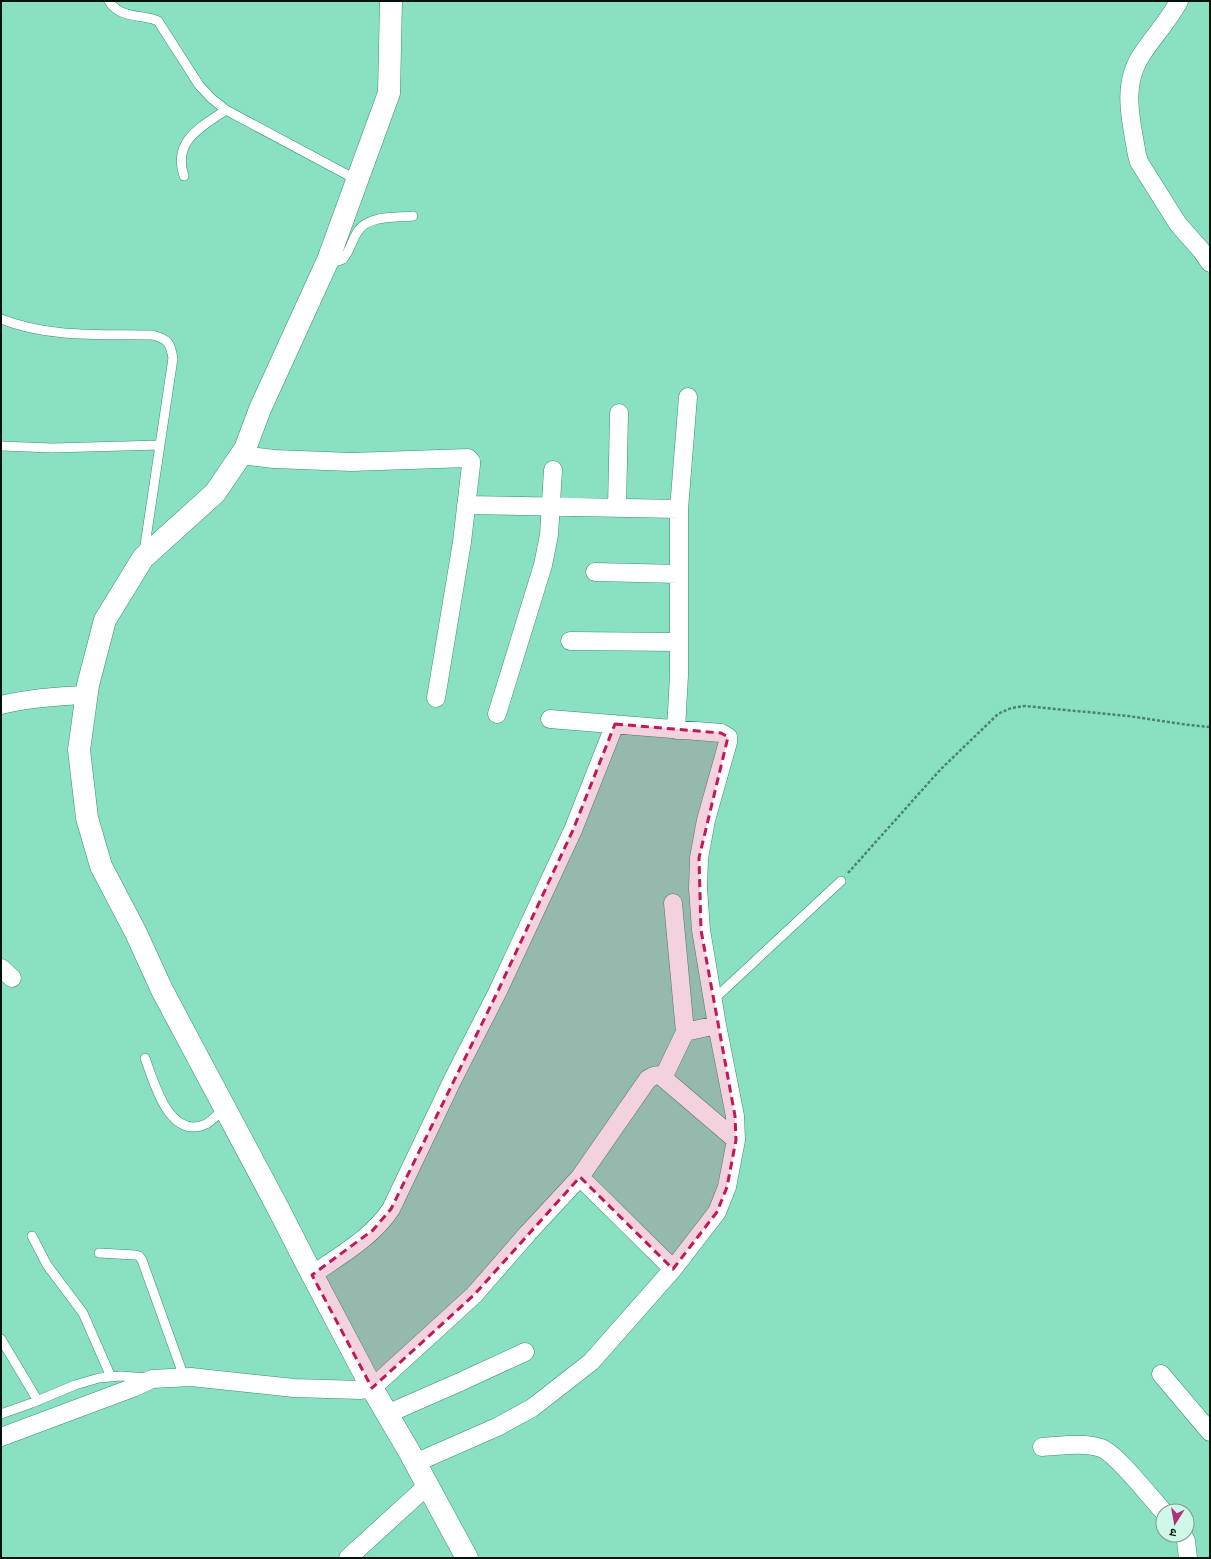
<svg xmlns="http://www.w3.org/2000/svg" width="1211" height="1559" font-family="Figtree,'Noto Sans Devanagari',sans-serif">
  <style>
    .lines { fill: none; stroke-linecap: round; stroke-linejoin: round }
    .service-casing { stroke: #379073; stroke-width: 10 }
    .minor-casing { stroke: #379073; stroke-width: 19 }
    .tertiary-casing { stroke: #379073; stroke-width: 23 }
    .path { stroke: #4b846e; stroke-width: 2.5; stroke-dasharray: 3 2; stroke-linecap: butt }
    .service { stroke: #fff; stroke-width: 9 }
    .minor { stroke: #fff; stroke-width: 18 }
    .tertiary { stroke: #fff; stroke-width: 22 }
    .marked { fill: #c2185b; fill-opacity: 0.2; stroke: #c2185b; stroke-width: 3; stroke-dasharray: 8 5; stroke-linejoin: round }
  </style>
  <rect width="100%" height="100%" fill="#8ae1c1"/>
  <g class="lines">
    <g class="service-casing">
      <path id="service" d="M 109,1 C 119,17 137,15 153,19 L 158,21 L 199,85 L 211,98 L 226,110 L 357,180
        M 184,176 C 172,141 201,127 226,110
        M 328,260 L 338,261 L 343,259 C 350,251 352,240 358,231 C 368,215 396,218 413,216
        M 1,319 C 49,338 101,334 152,335 C 168,339 170,342 173,358 L 144,552
        M 1,446 L 52,448 L 160,445
        M 713,1000 L 841,881
        M 145,1058 C 154,1082 169,1141 206,1124 C 213,1120 219,1113 225,1108
        M 32,1236 L 47,1265 L 83,1313 L 111,1377
        M 99,1253 L 135,1255 L 139,1256 L 142,1260 L 184,1377
        M 1,1339 L 38,1401
        M 1,1414 L 32,1403 L 75,1385 L 99,1378 L 121,1376 L 147,1378"/>
    </g>
    <g class="minor-casing">
      <path id="minor" d="M 1179,1 C 1169,20 1154,36 1142,54 C 1121,85 1131,120 1137,155 L 1139,162 L 1178,224 L 1201,250 L 1210,263
        M 241,455 L 274,459 L 351,462 L 468,458 L 471,461 L 471,465 L 462,542 L 436,698
        M 466,505 L 679,509
        M 617,508 L 619,413
        M 595,572 L 679,574
        M 570,641 L 679,642
        M 1,705 C 30,698 57,696 87,695
        M 497,714 L 543,565 L 549,535 L 553,470
        M 676,730 L 679,675 L 679,509 L 688,397
        M 1,968 L 12,978
        M 685,1032 L 717,1025
        M 663,1078 L 685,1032 L 673,903
        M 580,1177 L 673,1269
        M 312,1275 C 339,1256 373,1237 391,1209 L 453,1079 L 497,993 L 573,830 L 615,724
        M 1161,1374 L 1210,1432
        M 387,1414 L 460,1382 L 525,1352
        M 1,1437 L 135,1387 L 152,1379 L 191,1377 L 294,1388 L 361,1390 L 372,1388 L 474,1295 L 528,1233 L 580,1177 L 648,1079 C 653,1076 656,1074 661,1076 L 736,1140
        M 1042,1447 C 1061,1446 1083,1442 1101,1448 C 1116,1453 1150,1497 1163,1511
        M 415,1463 L 497,1427 L 532,1408 L 591,1362 L 673,1269 L 717,1212 L 727,1187 L 736,1140 L 735,1116 L 717,1025 L 701,930 L 698,888 L 699,858 L 706,820 L 728,742 L 728,737 L 721,733 L 550,719
        M 1183,1535 L 1186,1541 L 1188,1558
        M 348,1558 L 427,1486"/>
    </g>
    <g class="tertiary-casing">
      <path id="tertiary" d="M 391,1 L 389,93 L 328,260 L 260,409 L 245,449 L 215,493 L 143,558 L 105,620 L 88,685 L 79,750 L 87,818 L 101,866 L 136,933 L 162,990 L 278,1208 L 303,1257 L 372,1388 L 410,1453 L 467,1558"/>
    </g>
    <path class="path" d="M 848,873 L 940,770 L 998,714 L 1011,708 L 1025,706 L 1128,716 L 1189,725 L 1210,727"/>
    <use href="#service" class="service"/>
    <use href="#minor" class="minor"/>
    <use href="#tertiary" class="tertiary"/>
  </g>
  <path class="marked" d="M 615,724 L 721,733 L 728,737 L 699,858 L 701,930 L 735,1116 L 736,1140 L 727,1187 L 717,1212 L 673,1269 L 580,1177 L 474,1295 L 372,1388 L 312,1275 L 373,1230 L 391,1209 L 497,993 L 573,830 Z"/>
  <rect width="1211" height="1559" fill="none" stroke="#00130b" stroke-width="4"/>
  <g transform="translate(1175 1523) rotate(191)"><circle r="19" fill="#cff8e7" stroke="#7c9c8f"/>
  <path d="M0-3L7 15L0 10L-7 15Z" fill="#b1307c"/>
  <text y="-6" font-size="11" font-weight="bold" text-anchor="middle" fill="#00130b">उ</text>
  </g>
</svg>
